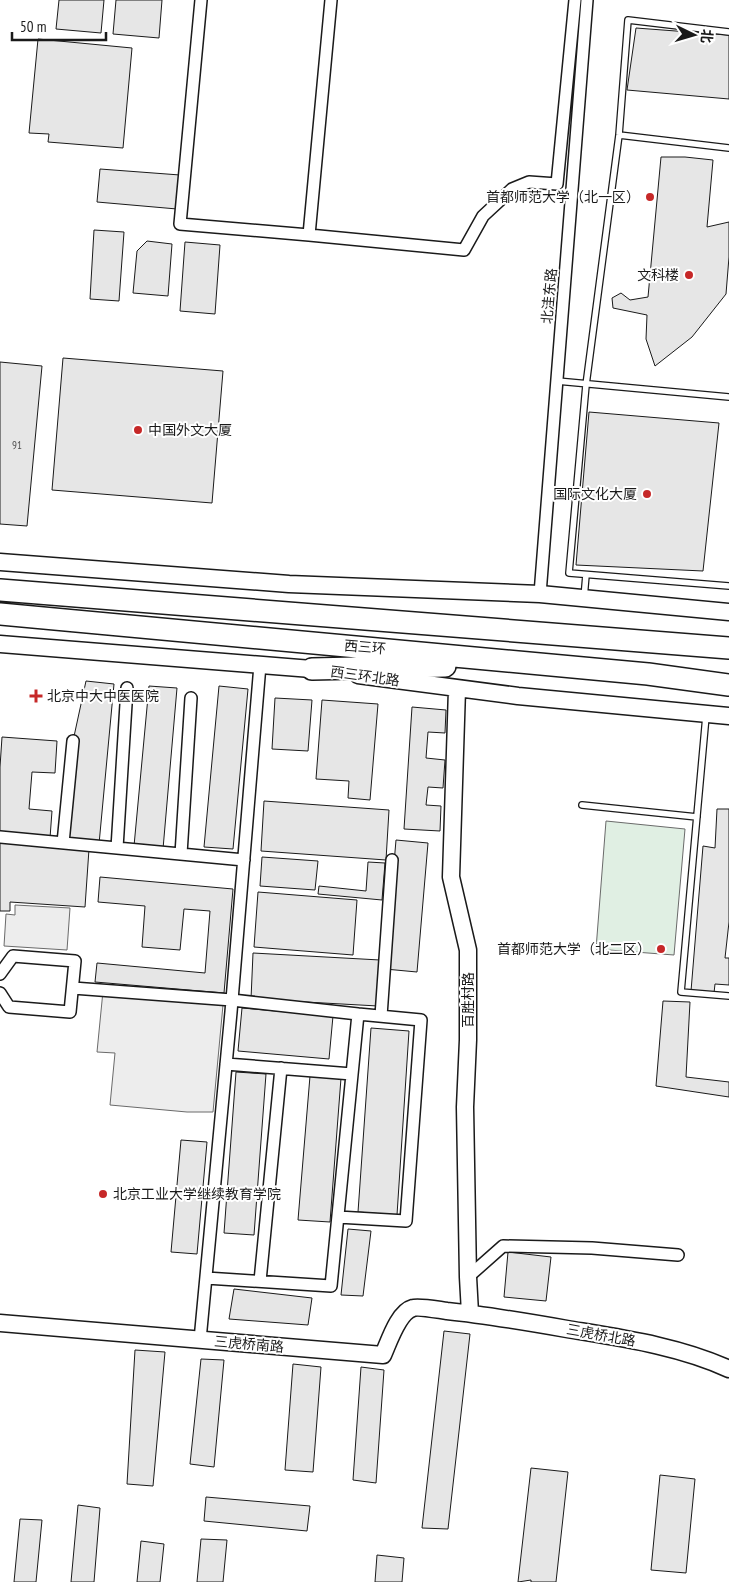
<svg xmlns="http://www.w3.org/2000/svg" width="729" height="1582" font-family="'PT Sans Narrow','Noto Sans SC',sans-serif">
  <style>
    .green { fill: #e0efe3; stroke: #6a6a6a }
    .parking { fill: #ededed; stroke: #6a6a6a }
    .building { fill: #e6e6e6; stroke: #1a1a1a }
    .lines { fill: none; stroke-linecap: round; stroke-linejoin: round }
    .lane-casing { stroke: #1a1a1a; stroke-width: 8 }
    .street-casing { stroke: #1a1a1a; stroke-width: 14 }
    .secondary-casing { stroke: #1a1a1a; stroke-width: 19 }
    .highway-casing { stroke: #1a1a1a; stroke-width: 24 }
    .lane { stroke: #fff; stroke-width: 5.5 }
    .street { stroke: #fff; stroke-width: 11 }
    .secondary { stroke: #fff; stroke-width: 16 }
    .highway { stroke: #fff; stroke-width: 21 }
    .poi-dot { fill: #c62828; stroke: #fff; stroke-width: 2 }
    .labels { text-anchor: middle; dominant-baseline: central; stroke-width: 4; stroke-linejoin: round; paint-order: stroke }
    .number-label { font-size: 11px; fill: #4d4d4d }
    .poi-label { font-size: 14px; fill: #1a1a1a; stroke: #fff; text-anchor: end }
    .street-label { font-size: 14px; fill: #1a1a1a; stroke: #fff }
  </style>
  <rect width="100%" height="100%" fill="#fff"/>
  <path class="green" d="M 606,821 L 685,829 L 674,955 L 596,949 Z"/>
  <path class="parking" d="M 15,905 L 70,908 L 67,950 L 4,946 L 6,914 L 15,915 Z
    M 103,991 L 223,1005 L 213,1112 L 187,1112 L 110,1105 L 115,1053 L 97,1052 Z"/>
  <path class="building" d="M 59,0 L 104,0 L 101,33 L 56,29 Z
    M 116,0 L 162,0 L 159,38 L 113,34 Z
    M 636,28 L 729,35 L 729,99 L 627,90 Z
    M 38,39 L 132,48 L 123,148 L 48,142 L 49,134 L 29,133 Z
    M 661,157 L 685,157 L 713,160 L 707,227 L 729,222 L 729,257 L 726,294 L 692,337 L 655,366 L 646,339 L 647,315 L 613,308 L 612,298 L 621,293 L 630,300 L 648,297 Z
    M 100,169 L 180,175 L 177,209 L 97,202 Z
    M 94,230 L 124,232 L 119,301 L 90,299 Z
    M 147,241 L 172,244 L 168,296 L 133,293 L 137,251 Z
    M 185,242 L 220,245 L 215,314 L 180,311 Z
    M 63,358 L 223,371 L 212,503 L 52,490 Z
    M 0,362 L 42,366 L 27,526 L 0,524 Z
    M 589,412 L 719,423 L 703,571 L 576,565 Z
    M 86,681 L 114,684 L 99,844 L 63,843 L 73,741 Z
    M 149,686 L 177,688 L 163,849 L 134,846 Z
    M 219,686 L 248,689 L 233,849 L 204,847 Z
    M 275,698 L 312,700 L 308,751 L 272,749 Z
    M 322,700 L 378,704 L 370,800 L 348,798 L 349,781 L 316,779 Z
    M 412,707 L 446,710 L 445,733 L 428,732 L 426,758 L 445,760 L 443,788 L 428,787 L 426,805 L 441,806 L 440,831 L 404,829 Z
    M 2,737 L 57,741 L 55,773 L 32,772 L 29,809 L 52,811 L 50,838 L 0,834 L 0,767 Z
    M 264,801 L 389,810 L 386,860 L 261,851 Z
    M 717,809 L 729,809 L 729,922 L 725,958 L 729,958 L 729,985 L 715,984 L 714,993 L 691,991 L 703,846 L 715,848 Z
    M 396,840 L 428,843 L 417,972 L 385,969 Z
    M 0,842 L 89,849 L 85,907 L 10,902 L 10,911 L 0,911 Z
    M 262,857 L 318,861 L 315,890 L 260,886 Z
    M 368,862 L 385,863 L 382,900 L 318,894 L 319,886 L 366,891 Z
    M 100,877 L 233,889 L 224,993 L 95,982 L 97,963 L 205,973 L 210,911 L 184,909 L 180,950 L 142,947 L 145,906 L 98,902 Z
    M 258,892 L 357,900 L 353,955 L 254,947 Z
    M 253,953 L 380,960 L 378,1006 L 251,999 Z
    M 663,1001 L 690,1002 L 686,1077 L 729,1082 L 729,1097 L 656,1086 Z
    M 242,1008 L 333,1016 L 329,1059 L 238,1051 Z
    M 371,1028 L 409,1031 L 397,1215 L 358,1212 Z
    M 236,1072 L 266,1074 L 254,1235 L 224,1233 Z
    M 310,1076 L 341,1078 L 330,1222 L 298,1220 Z
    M 181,1140 L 207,1142 L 197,1254 L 171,1252 Z
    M 348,1229 L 371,1231 L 363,1296 L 341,1295 Z
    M 508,1252 L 551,1257 L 546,1301 L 504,1297 Z
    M 234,1289 L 312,1298 L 308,1325 L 229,1319 Z
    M 444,1331 L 470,1334 L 448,1529 L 422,1528 Z
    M 135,1350 L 165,1352 L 153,1486 L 127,1484 Z
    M 201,1359 L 224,1360 L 214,1467 L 190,1464 Z
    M 293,1364 L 321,1367 L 313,1472 L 285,1470 Z
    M 361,1367 L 384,1370 L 376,1483 L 353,1480 Z
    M 531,1468 L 568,1472 L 556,1582 L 531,1582 L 531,1580 L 518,1582 Z
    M 660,1475 L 695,1479 L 686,1573 L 651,1570 Z
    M 206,1497 L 310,1506 L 307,1531 L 204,1521 Z
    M 78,1505 L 100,1508 L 94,1582 L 71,1582 Z
    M 20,1519 L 42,1520 L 36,1582 L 14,1582 Z
    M 201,1539 L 227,1540 L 223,1582 L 197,1582 Z
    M 141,1541 L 164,1544 L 160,1582 L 137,1582 Z
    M 377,1555 L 404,1558 L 402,1582 L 375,1582 Z"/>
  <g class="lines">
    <g class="lane-casing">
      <path id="lane" d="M 729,32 L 628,20 L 619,135 L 586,385 L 569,573 L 729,586
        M 619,135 L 729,148
        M 557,381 L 729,397
        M 584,598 L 586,575
        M 706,716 L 681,992 L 729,996
        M 582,805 L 697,817"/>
    </g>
    <g class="street-casing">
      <path id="street" d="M 201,0 L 180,224 L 309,235 L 464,250 L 483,216 L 512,189 L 529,182 L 557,184 L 575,0
        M 309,235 L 331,0
        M 540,594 L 587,0
        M 0,837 L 244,860
        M 63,843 L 73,741
        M 117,848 L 127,688
        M 181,854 L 191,698
        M 0,974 L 13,956 L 75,961 L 70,1012 L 9,1007 L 0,993
        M 73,988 L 232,1000 L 358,1014 L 331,1286 L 206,1278
        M 381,1016 L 392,860
        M 226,1064 L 352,1074
        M 338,1217 L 406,1221 L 421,1020 L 358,1014
        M 468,1277 L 503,1246 L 592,1248 L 678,1255
        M 260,1281 L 281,1068
        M 200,1340 L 231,1012 L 260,665"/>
    </g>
    <g class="secondary-casing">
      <path id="secondary" d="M 0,562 L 289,584 L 540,594 L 729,612
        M 0,644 L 324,670
        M 358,675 L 518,696 L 729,716
        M 457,689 L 451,877 L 468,950 L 468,1040 L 465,1107 L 468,1277 L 470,1313
        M 0,1323 L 383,1355 C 389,1342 398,1312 413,1308 C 419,1306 439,1310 447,1311 C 487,1315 527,1322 567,1329 C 621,1338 679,1346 729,1369"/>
    </g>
    <g class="highway-casing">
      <path id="highway" d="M 0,590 L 729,648
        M 0,614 L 648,674 L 729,685
        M 312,669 L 445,666"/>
    </g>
    <use href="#lane" class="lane"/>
    <use href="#street" class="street"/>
    <use href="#secondary" class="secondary"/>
    <use href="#highway" class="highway"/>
  </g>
  <g class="poi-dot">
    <circle cx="650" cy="197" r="5"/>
    <circle cx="689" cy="275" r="5"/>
    <circle cx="138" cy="430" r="5"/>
    <circle cx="647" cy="494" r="5"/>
    <path d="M33.5 688.5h5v5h5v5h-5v5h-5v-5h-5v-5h5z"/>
    <circle cx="661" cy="949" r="5"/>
    <circle cx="103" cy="1194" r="5"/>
  </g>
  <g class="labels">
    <g class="number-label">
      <text x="17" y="445">91</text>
    </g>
    <g class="poi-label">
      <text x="640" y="197">首都师范大学（北一区）</text>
      <text x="679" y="275">文科楼</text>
      <text x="148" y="430" text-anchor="start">中国外文大厦</text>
      <text x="637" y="494">国际文化大厦</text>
      <text x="47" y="696" text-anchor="start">北京中大中医医院</text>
      <text x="651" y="949">首都师范大学（北二区）</text>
      <text x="113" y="1194" text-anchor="start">北京工业大学继续教育学院</text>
    </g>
    <g class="street-label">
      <text transform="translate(549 296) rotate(-85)">北洼东路</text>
      <text transform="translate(365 647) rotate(5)">西三环</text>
      <text transform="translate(365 676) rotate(8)">西三环北路</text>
      <text transform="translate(468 1000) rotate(-90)">百胜村路</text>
      <text transform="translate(601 1335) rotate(10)">三虎桥北路</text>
      <text transform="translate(249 1344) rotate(5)">三虎桥南路</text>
    </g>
  </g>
  <g transform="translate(694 35) rotate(95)" stroke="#ffffff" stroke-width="4" paint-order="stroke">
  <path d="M0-4L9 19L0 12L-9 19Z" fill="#1a1a1a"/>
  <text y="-8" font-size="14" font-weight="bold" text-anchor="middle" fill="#1a1a1a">北</text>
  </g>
  <path d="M12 32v8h94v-8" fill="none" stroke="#1a1a1a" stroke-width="2.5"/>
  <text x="20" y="32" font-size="15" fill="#1a1a1a" stroke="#ffffff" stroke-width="4" paint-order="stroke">50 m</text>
</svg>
